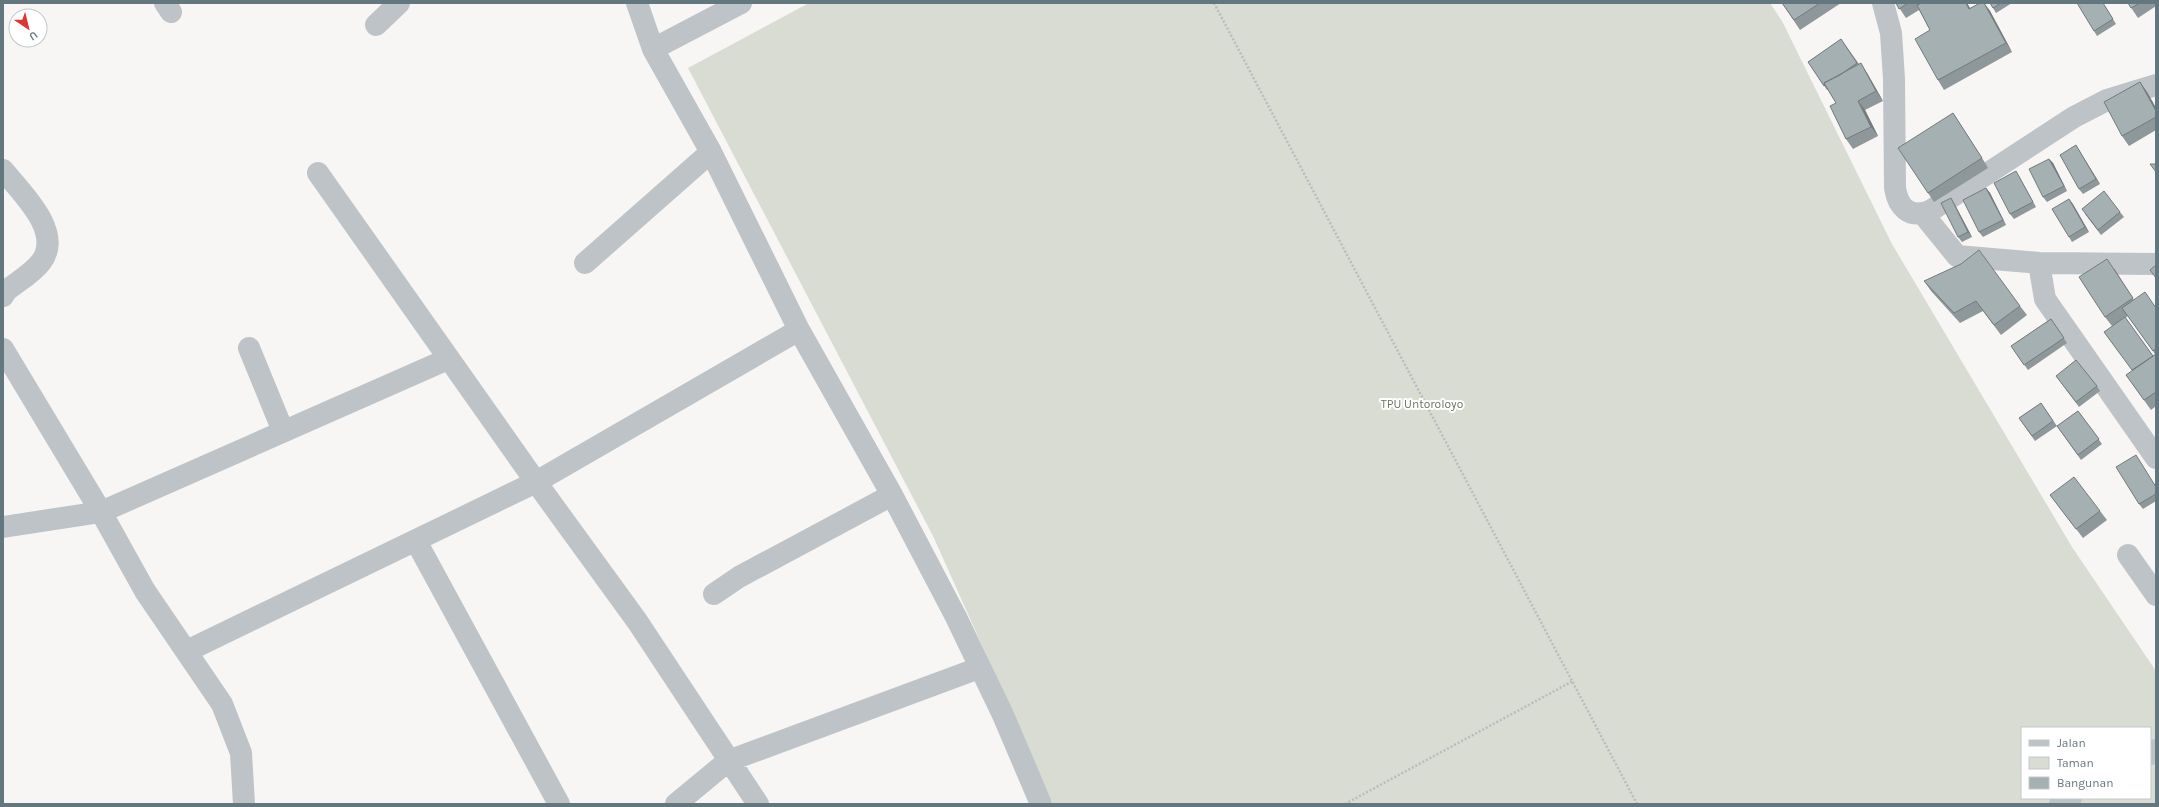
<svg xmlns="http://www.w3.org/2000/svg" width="2159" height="807" font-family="Karla,sans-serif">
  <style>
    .green { fill: #d8dcd3; fill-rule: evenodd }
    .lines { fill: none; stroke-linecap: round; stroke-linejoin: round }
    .path { stroke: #b8bcbe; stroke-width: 2.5; stroke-dasharray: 2 2; stroke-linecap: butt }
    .minor { stroke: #bdc3c6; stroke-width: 22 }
    .wall { fill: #8e979a; fill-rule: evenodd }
    .shaded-wall { fill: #747b7d }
    .building { fill: #a5b0b3; stroke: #747b7d }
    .labels { text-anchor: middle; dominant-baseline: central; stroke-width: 4; stroke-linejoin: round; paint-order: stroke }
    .park-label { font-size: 12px; fill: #697662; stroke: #fff }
  </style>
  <rect width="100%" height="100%" fill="#f7f6f4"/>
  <path class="green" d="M 809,3 L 1770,3 L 1782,21 L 1892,244 L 2072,547 L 2156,671 L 2156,804 L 1053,804 L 933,536 L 688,68 ZM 2022,728 L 2150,728 L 2150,798 L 2022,798 Z"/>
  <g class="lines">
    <path class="path" d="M 1214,3 L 1637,804
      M 1345,804 L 1573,681"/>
    <path class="minor" d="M 165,3 L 171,12
      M 637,3 L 653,49 L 711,152 L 799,330 L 892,495 L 956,617 L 1003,715 L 1041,804
      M 1883,3 L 1891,33 L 1894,79 L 1895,188 C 1898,207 1909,219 1930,211 L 2074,117 L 2107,100 L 2156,85
      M 376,25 L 399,3
      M 653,49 L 741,3
      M 3,170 C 21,192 64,232 41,262 C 33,273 17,282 6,291 L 3,296
      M 318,173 L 536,482 L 637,621 L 758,804
      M 1923,214 L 1957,256 L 2039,263 L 2045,299 L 2156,458
      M 585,263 L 711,152
      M 2039,263 L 2156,264
      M 249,348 L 283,431
      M 3,349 L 101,512 L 145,591 L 222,704 L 241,753 L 244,804
      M 3,527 L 101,512 L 448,359
      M 416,541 L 559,804
      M 2128,555 L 2156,595
      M 714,594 L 739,577 L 892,495
      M 187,651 L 536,482 L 799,330
      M 2150,754 L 2156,750
      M 676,804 L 728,761 L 979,668
      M 2060,804 L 2071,798"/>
  </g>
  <path class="wall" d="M 1782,3 L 1841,3 L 1800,30 Z
    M 1896,3 L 1967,3 L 1970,8 L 1984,3 L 1990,11 L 2012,52 L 1944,90 L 1938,80 L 1930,30 L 1919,10 L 1906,18 Z
    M 1990,3 L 2012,3 L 1996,13 Z
    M 2103,3 L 2116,24 L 2097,36 L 2094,31 Z
    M 2128,3 L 2156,3 L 2156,6 L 2138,18 Z
    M 1841,39 L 1859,64 L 1867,73 L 1883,101 L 1865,110 L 1878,136 L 1853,149 L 1846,139 L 1836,103 L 1828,90 L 1827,90 L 1808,62 Z
    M 2140,82 L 2147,92 L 2156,108 L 2156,130 L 2129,146 L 2122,136 Z
    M 1953,113 L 1988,168 L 1934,202 L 1928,193 Z
    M 2079,150 L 2100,184 L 2083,194 L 2079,189 Z
    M 2049,159 L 2053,163 L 2067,191 L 2047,202 L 2043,197 Z
    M 2019,176 L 2036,207 L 2014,219 L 2010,214 Z
    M 1986,188 L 1990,193 L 2006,225 L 1983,237 L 1979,232 Z
    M 2069,199 L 2089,232 L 2072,242 L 2069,237 Z
    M 1954,203 L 1972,237 L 1962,242 L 1958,237 Z
    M 2120,212 L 2124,217 L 2101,235 L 2085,214 Z
    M 2114,268 L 2134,300 L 2156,308 L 2156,406 L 2151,410 L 2126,375 L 2132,371 L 2112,326 L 2105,317 ZM 2128,316 L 2155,354 L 2153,356 L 2125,318 Z
    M 1924,281 L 2020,306 L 2027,315 L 2001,335 L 1983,311 L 1960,323 L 1931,291 Z
    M 2051,319 L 2067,343 L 2028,370 L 2011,346 Z
    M 2056,376 L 2097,386 L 2100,391 L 2079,407 Z
    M 2041,403 L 2057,426 L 2035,441 L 2019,418 Z
    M 2078,411 L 2102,444 L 2081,460 L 2057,426 Z
    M 2156,486 L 2156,501 L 2143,509 L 2139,504 Z
    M 2050,495 L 2100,511 L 2107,520 L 2083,538 Z"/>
  <path class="shaded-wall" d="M 1966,3 L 1967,3 L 1976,19 L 1969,9 Z
    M 1984,3 L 1990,11 L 2012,52 L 2006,43 Z
    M 1861,63 L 1867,73 L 1883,101 L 1876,91 Z
    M 2140,82 L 2147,92 L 2156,108 L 2156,111 Z
    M 1858,101 L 1865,110 L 1878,136 L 1871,127 Z
    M 1953,113 L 1959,123 L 1988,168 L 1982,158 Z
    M 2076,145 L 2079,150 L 2100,184 L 2096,179 Z
    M 2049,159 L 2053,163 L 2067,191 L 2064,186 Z
    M 1986,188 L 1990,193 L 2006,225 L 2003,220 Z
    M 1951,198 L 1954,203 L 1972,237 L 1968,232 Z
    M 2069,199 L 2073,204 L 2089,232 L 2085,227 Z"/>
  <path class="building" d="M 1782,3 L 1820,3 L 1794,20 Z
    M 1896,3 L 1908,3 L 1899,9 Z
    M 1922,3 L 1966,3 L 1969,9 L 1980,3 L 1984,3 L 2006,43 L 1938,80 L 1915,39 L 1930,30 L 1917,5 Z
    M 1990,3 L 2001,3 L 1993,8 Z
    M 2077,3 L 2103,3 L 2113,19 L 2094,31 Z
    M 2128,3 L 2140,3 L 2131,8 Z
    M 1841,39 L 1857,63 L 1840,75 L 1824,83 L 1825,85 L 1824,86 L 1808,62 Z
    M 1861,63 L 1876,91 L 1858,101 L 1871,127 L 1846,139 L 1830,106 L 1836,103 L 1824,83 Z
    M 2140,82 L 2156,111 L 2156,117 L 2122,136 L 2104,102 Z
    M 1953,113 L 1982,158 L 1928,193 L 1898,148 Z
    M 2076,145 L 2096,179 L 2079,189 L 2060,155 Z
    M 2049,159 L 2064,186 L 2043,197 L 2029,169 Z
    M 2150,164 L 2156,164 L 2156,172 Z
    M 2016,171 L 2033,202 L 2010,214 L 1994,183 Z
    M 1986,188 L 2003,220 L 1979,232 L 1963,200 Z
    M 2104,191 L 2120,212 L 2098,230 L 2082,209 Z
    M 1951,198 L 1968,232 L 1958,237 L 1941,203 Z
    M 2069,199 L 2085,227 L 2069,237 L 2052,209 Z
    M 1979,250 L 2020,306 L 1994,325 L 1976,301 L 1954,313 L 1924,281 L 1961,264 Z
    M 2107,259 L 2133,298 L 2105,317 L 2079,277 Z
    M 2156,265 L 2156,278 L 2150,270 Z
    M 2145,292 L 2156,308 L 2156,348 L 2153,351 L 2122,308 Z
    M 2125,317 L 2153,356 L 2132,370 L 2104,332 Z
    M 2051,319 L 2064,338 L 2024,365 L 2011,346 Z
    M 2156,354 L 2156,392 L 2144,400 L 2126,375 Z
    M 2076,360 L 2097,386 L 2076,402 L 2056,376 Z
    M 2041,403 L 2053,421 L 2032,436 L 2019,418 Z
    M 2078,411 L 2099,439 L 2078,455 L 2057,426 Z
    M 2136,455 L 2156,487 L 2156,494 L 2139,504 L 2116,467 Z
    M 2074,477 L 2100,511 L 2076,529 L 2050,495 Z"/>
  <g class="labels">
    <g class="park-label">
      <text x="1422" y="404">TPU Untoroloyo</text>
    </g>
  </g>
  <rect width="2159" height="807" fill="none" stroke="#63777e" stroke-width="8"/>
  <rect x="2021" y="727" width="130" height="72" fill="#ffffff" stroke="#c1c9cb"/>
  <rect x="2029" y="740" width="20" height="6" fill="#bdc3c6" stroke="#c1c9cb"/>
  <text x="2057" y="747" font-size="12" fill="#63777e">Jalan</text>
  <rect x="2029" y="757" width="20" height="12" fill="#d8dcd3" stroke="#c1c9cb"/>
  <text x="2057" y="767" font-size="12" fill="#63777e">Taman</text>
  <rect x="2029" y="777" width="20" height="12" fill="#a5b0b3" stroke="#c1c9cb"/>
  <text x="2057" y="787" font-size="12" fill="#63777e">Bangunan</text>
  <g transform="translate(28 28) rotate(145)"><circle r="19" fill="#ffffff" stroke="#c1c9cb"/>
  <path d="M0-3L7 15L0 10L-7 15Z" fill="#dc362f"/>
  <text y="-6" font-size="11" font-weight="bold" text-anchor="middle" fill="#63777e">U</text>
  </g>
</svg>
